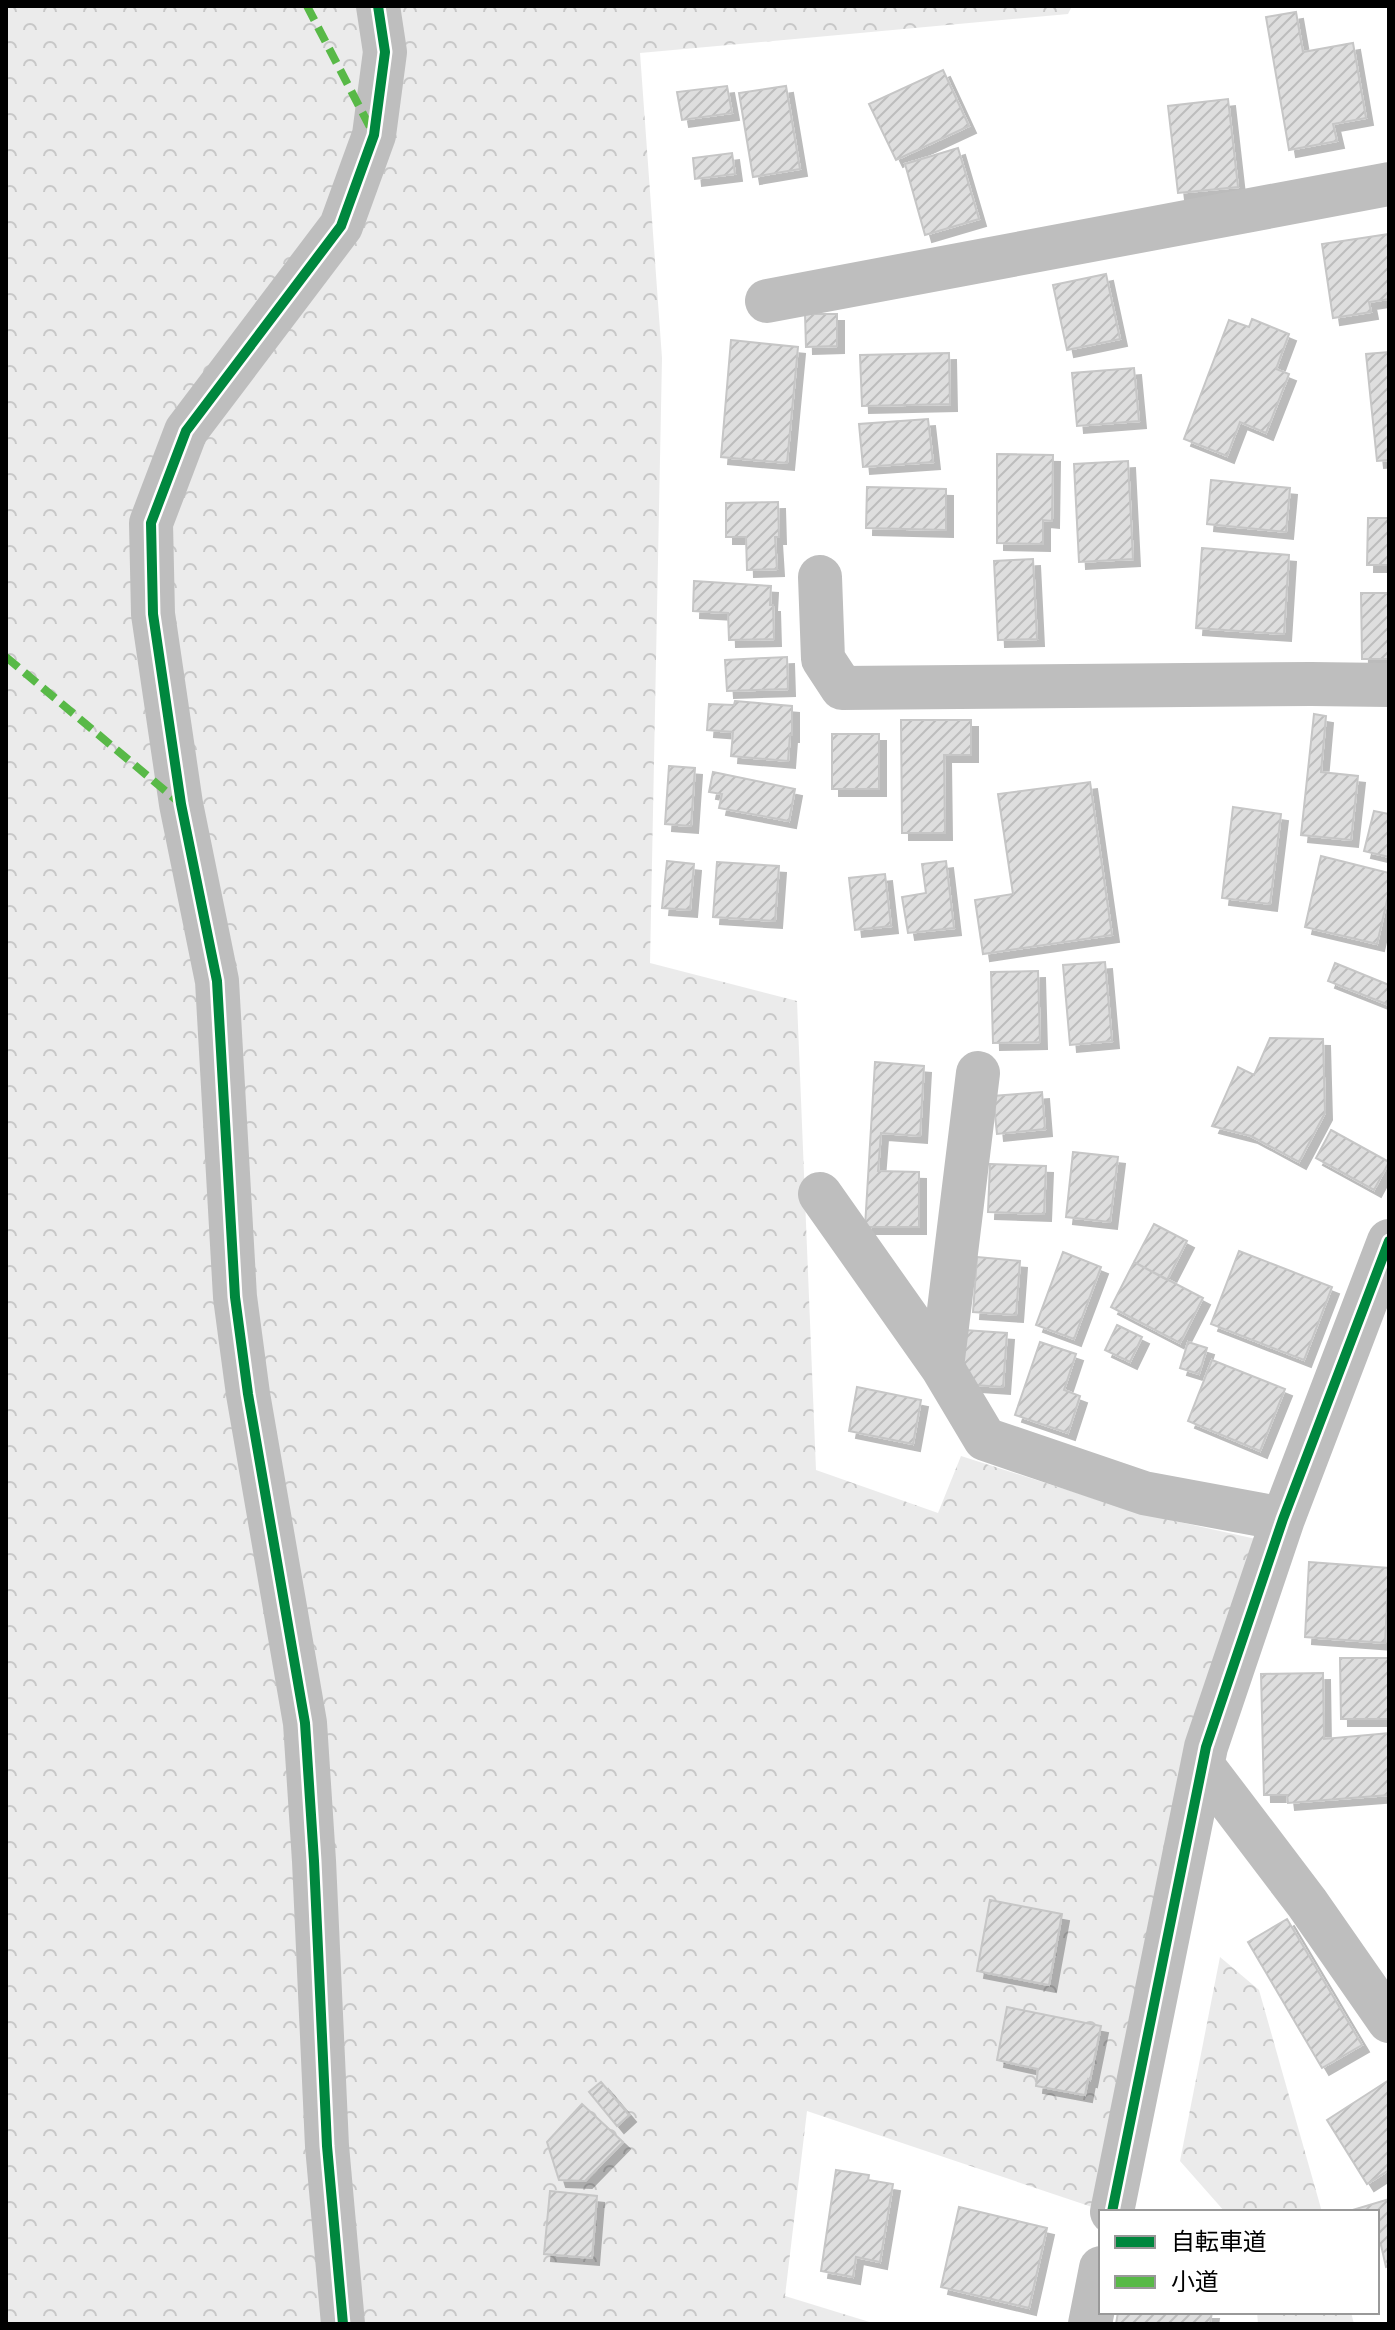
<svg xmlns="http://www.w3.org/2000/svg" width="1395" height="2330" font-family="'Titillium Web','Noto Sans JP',sans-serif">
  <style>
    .forest { fill: url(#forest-crowns) }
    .building { fill: url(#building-hatch); stroke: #c6c6c6; stroke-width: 2; filter: url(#shadow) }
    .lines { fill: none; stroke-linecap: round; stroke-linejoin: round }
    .minor { stroke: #bebebe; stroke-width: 44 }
    .quiet { stroke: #58b947; stroke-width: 8; stroke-dasharray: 16 8; stroke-linecap: butt }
    .cycleway-casing { stroke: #fff; stroke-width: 15 }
    .cycleway { stroke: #00873e; stroke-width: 10 }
  </style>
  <defs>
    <pattern id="forest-crowns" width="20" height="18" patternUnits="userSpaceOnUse" patternTransform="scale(2)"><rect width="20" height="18" fill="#ebebeb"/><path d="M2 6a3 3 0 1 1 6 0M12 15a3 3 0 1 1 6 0" fill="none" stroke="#c8c8c8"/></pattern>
    <pattern id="building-hatch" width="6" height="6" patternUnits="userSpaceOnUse" patternTransform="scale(2)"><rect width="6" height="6" fill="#dedede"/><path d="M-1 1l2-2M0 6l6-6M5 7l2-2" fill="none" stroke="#bdbdbd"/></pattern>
    <filter id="shadow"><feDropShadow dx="7" dy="7" stdDeviation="0" flood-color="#0004"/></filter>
  </defs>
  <rect width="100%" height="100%" fill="#fff"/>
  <path class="forest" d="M 6,6 L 1072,6 L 1068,14 L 640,53 L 662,358 L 650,963 L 797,1001 L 816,1470 L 938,1513 L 961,1456 L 1139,1513 L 1256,1539 L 1098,2209 L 807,2111 L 785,2296 L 876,2324 L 6,2324 Z
    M 1220,1957 L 1259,1990 L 1322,2212 L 1225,2212 L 1180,2161 Z
    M 1257,2312 L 1351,2312 L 1354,2324 L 1258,2324 Z"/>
  <path class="building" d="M 1296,12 L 1303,52 L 1353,43 L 1366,118 L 1333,124 L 1337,141 L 1289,150 L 1266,17 Z
    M 943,70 L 969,126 L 896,160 L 869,104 Z
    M 727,86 L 732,113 L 682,120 L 677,92 Z
    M 786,86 L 800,169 L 753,177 L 739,93 Z
    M 1228,99 L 1238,187 L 1178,193 L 1168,106 Z
    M 958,148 L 979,219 L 925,235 L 905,164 Z
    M 732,153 L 735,174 L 695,179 L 693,158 Z
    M 1389,234 L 1389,299 L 1369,302 L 1371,312 L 1333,318 L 1322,244 Z
    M 1106,274 L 1120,339 L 1067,350 L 1053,285 Z
    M 805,314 L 837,314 L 837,346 L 806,347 Z
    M 1252,319 L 1289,334 L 1276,369 L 1289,374 L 1266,433 L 1240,422 L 1227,456 L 1184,439 L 1229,320 L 1249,327 Z
    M 731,340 L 798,347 L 787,463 L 721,457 Z
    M 1389,352 L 1389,460 L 1377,461 L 1366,354 Z
    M 949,353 L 950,404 L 862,406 L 860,355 Z
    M 1134,368 L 1139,421 L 1077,426 L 1072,373 Z
    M 928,419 L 933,462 L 863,467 L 859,424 Z
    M 997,454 L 1053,455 L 1052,521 L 1043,520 L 1043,544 L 997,543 Z
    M 1128,461 L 1133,559 L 1079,562 L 1074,464 Z
    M 1211,480 L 1290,488 L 1286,532 L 1207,524 Z
    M 867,487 L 946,489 L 946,530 L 866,528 Z
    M 778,502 L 779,537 L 775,537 L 777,569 L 747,570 L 746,537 L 726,537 L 726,503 Z
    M 1368,518 L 1389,518 L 1389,565 L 1367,565 Z
    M 1202,548 L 1289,555 L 1284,634 L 1196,628 Z
    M 1033,559 L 1037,639 L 998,640 L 994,561 Z
    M 694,581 L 771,586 L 770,605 L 773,605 L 774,639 L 729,640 L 728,613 L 693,611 Z
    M 1361,593 L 1389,593 L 1389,659 L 1362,659 Z
    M 787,657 L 788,689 L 727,691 L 725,660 Z
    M 735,701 L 792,706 L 792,735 L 790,735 L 788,761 L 731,756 L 733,732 L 707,730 L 709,704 L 734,705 Z
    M 1314,714 L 1326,716 L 1321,772 L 1358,776 L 1351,840 L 1301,835 Z
    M 901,720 L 971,720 L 971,755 L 944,755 L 945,833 L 902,833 Z
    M 832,734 L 879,734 L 879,789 L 832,789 Z
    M 669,766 L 695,768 L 691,826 L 665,824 Z
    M 713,772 L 795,789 L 789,821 L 719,808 L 722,794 L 709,792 Z
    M 1090,782 L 1112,935 L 983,954 L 975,900 L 1013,894 L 998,794 Z
    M 1233,807 L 1281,814 L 1270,904 L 1222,898 Z
    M 1374,811 L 1389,814 L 1389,857 L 1364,851 Z
    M 1321,856 L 1389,873 L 1389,892 L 1377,944 L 1305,927 Z
    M 667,861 L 694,864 L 690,910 L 662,908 Z
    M 946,861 L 954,928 L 908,933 L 902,897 L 926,893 L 922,864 Z
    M 717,862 L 779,866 L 775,921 L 713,917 Z
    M 885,874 L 891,926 L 855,930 L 849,878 Z
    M 1105,962 L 1112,1041 L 1070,1045 L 1063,965 Z
    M 1335,963 L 1389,985 L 1389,1005 L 1328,981 Z
    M 1038,971 L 1040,1042 L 993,1043 L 991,972 Z
    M 1270,1038 L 1323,1039 L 1325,1113 L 1299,1162 L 1251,1136 L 1212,1126 L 1238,1067 L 1254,1075 Z
    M 875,1062 L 924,1066 L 920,1136 L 881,1133 L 878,1171 L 919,1172 L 919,1227 L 865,1227 Z
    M 1042,1092 L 1045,1129 L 997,1134 L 993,1096 Z
    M 1331,1130 L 1389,1162 L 1374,1190 L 1316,1158 Z
    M 1073,1152 L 1118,1157 L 1110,1222 L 1066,1217 Z
    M 990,1164 L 1046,1166 L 1044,1214 L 988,1212 Z
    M 1154,1224 L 1187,1241 L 1167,1280 L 1134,1262 Z
    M 1239,1251 L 1332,1287 L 1304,1360 L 1211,1324 Z
    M 1063,1252 L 1101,1267 L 1074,1339 L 1036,1325 Z
    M 977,1257 L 1020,1261 L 1016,1315 L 973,1312 Z
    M 1134,1262 L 1203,1298 L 1180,1343 L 1111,1307 Z
    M 1117,1325 L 1142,1337 L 1130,1362 L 1105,1350 Z
    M 964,1330 L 1007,1333 L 1003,1387 L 960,1384 Z
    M 1040,1342 L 1076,1354 L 1064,1390 L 1080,1396 L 1068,1433 L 1015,1415 Z
    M 1188,1342 L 1207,1348 L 1199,1374 L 1180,1368 Z
    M 1212,1360 L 1285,1389 L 1260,1451 L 1188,1421 Z
    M 857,1387 L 921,1400 L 913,1444 L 849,1431 Z
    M 1309,1562 L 1389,1568 L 1385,1643 L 1305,1637 Z
    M 1340,1658 L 1389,1658 L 1389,1719 L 1341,1719 Z
    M 1323,1673 L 1324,1739 L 1389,1733 L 1389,1795 L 1288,1803 L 1287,1795 L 1264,1795 L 1261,1674 Z
    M 990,1900 L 1062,1914 L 1049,1985 L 977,1971 Z
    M 1287,1919 L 1362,2045 L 1322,2068 L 1248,1942 Z
    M 1007,2007 L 1101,2026 L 1090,2080 L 1088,2079 L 1085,2095 L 1036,2086 L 1038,2069 L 997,2060 Z
    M 1389,2080 L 1389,2170 L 1367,2184 L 1327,2120 Z
    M 601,2082 L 629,2115 L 617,2126 L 589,2092 Z
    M 582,2104 L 623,2142 L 585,2181 L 559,2180 L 547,2142 Z
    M 836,2170 L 869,2175 L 868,2180 L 893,2184 L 880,2262 L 856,2257 L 853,2277 L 821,2271 Z
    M 550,2191 L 597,2196 L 592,2258 L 544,2254 Z
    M 1389,2199 L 1389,2266 L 1386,2267 L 1381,2245 L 1377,2246 L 1377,2212 L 1346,2212 Z
    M 959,2207 L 1047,2228 L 1029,2308 L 941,2287 Z
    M 1118,2312 L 1212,2312 L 1210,2324 L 1116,2324 Z"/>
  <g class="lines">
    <path class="minor" d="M 767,301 L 1389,184
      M 820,577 L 823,659 L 842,688 L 1311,684 L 1389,685
      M 820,1194 L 942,1367 L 985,1439 L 1144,1493 L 1283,1519
      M 942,1367 L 978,1073
      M 1203,1766 L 1307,1903 L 1389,2021
      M 1112,2212 L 1206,1747 L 1283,1519 L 1389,1241
      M 343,2324 L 327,2146 L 314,1861 L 305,1723 L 248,1394 L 235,1297 L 217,981 L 181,804 L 153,614 L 151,523 L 186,431 L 341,226 L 374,135 L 385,52 L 378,6
      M 1090,2324 L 1101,2268"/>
    <path class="quiet" d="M 307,6 L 372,131
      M 6,657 L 181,804"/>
    <g class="cycleway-casing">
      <path id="cycleway" d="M 1112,2212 L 1206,1747 L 1283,1519 L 1389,1241
        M 343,2324 L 327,2146 L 314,1861 L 305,1723 L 248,1394 L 235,1297 L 217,981 L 181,804 L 153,614 L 151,523 L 186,431 L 341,226 L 374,135 L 385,52 L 378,6"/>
    </g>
    <use href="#cycleway" class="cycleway"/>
  </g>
  <rect width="1395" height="2330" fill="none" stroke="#000000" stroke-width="16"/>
  <rect x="1099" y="2210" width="280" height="104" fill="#ffffff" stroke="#999999" stroke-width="2"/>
  <rect x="1115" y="2236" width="40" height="12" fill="#00873e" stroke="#999999" stroke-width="2"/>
  <text x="1171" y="2250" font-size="24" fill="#000000">自転車道</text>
  <rect x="1115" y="2276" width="40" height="12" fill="#58b947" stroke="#999999" stroke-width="2"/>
  <text x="1171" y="2290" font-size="24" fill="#000000">小道</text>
</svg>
